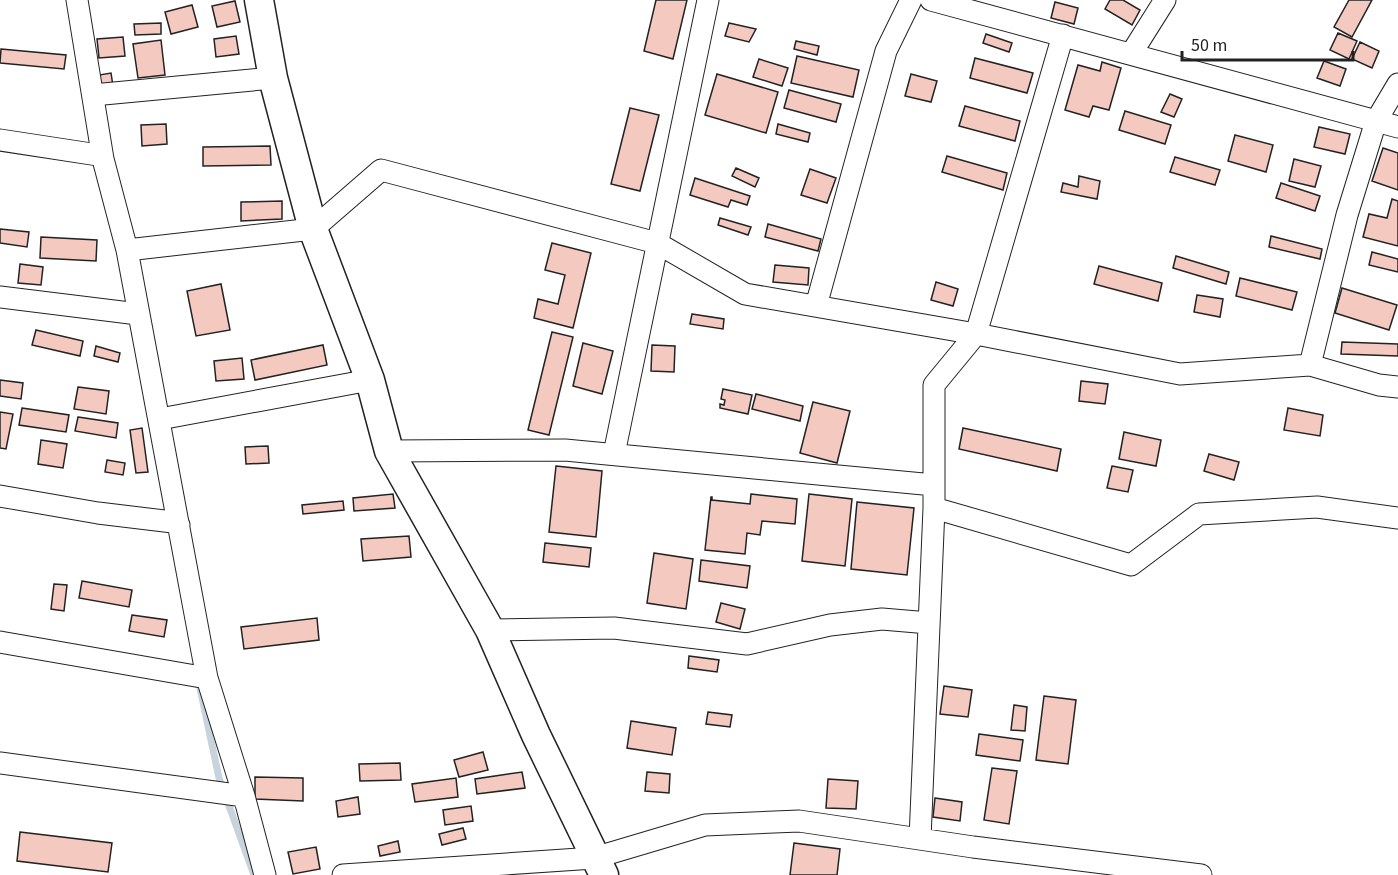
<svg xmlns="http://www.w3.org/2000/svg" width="1398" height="875" font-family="'Source Sans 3',sans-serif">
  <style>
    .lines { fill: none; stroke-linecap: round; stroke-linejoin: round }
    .stream { stroke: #c7d3dd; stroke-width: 7 }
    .building { fill: #f3c9c0; stroke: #222; stroke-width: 1.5 }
    .street-casing { stroke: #222; stroke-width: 23 }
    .secondary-casing { stroke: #222; stroke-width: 31 }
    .street { stroke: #fff; stroke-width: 21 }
    .secondary { stroke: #fff; stroke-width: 28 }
  </style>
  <rect width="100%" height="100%" fill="#fff"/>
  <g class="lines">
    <path class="stream" d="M 200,688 L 219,778 L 254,875"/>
  </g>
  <path class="building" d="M 656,0 L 687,0 L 673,59 L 644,51 Z
    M 1110,0 L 1123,0 L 1140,10 L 1132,25 L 1105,9 Z
    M 1349,0 L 1372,0 L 1352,37 L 1334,27 Z
    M 235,1 L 240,22 L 217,27 L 212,6 Z
    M 1055,2 L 1078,8 L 1074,24 L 1051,18 Z
    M 192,5 L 198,27 L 171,34 L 165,12 Z
    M 161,23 L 161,34 L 135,35 L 134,24 Z
    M 729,23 L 756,29 L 749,42 L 725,36 Z
    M 1338,33 L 1357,41 L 1349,59 L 1330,50 Z
    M 986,34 L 1012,43 L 1009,52 L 983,43 Z
    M 236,36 L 239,54 L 216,57 L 214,39 Z
    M 123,37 L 125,56 L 99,58 L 97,39 Z
    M 161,40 L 165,75 L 138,78 L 133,44 Z
    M 796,41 L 819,46 L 817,55 L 794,49 Z
    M 1360,42 L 1379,51 L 1372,68 L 1352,59 Z
    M 1,49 L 66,55 L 64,69 L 0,63 Z
    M 797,56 L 859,70 L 853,97 L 791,83 Z
    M 975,58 L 1033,73 L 1027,93 L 970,78 Z
    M 759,59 L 788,68 L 782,86 L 753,77 Z
    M 1324,61 L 1346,69 L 1340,86 L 1317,78 Z
    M 1102,62 L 1121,68 L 1109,110 L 1093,106 L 1089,117 L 1065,110 L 1078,65 L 1100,71 Z
    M 111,73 L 113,86 L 102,88 L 99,75 Z
    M 717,74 L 778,92 L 766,133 L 705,115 Z
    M 911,74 L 937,81 L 931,102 L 905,96 Z
    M 789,90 L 841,104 L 836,122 L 784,108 Z
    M 1170,94 L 1182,99 L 1174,117 L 1161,112 Z
    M 965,106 L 1020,121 L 1015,141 L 959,126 Z
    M 630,108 L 659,115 L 640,191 L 611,184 Z
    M 1125,111 L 1171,125 L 1165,144 L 1119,130 Z
    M 166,124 L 167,144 L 142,146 L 141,125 Z
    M 778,124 L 810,133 L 808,142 L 776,134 Z
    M 1319,127 L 1350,134 L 1345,154 L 1314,147 Z
    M 1235,135 L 1273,145 L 1266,172 L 1228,161 Z
    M 270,146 L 271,165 L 203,166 L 203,147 Z
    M 1383,148 L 1398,153 L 1398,190 L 1372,181 Z
    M 947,156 L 1007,173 L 1003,190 L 942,172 Z
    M 1175,157 L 1220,170 L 1215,185 L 1170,172 Z
    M 1294,159 L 1321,166 L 1315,187 L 1289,181 Z
    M 736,168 L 759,178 L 755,187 L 732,176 Z
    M 810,169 L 836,178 L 827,203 L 801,195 Z
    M 1079,176 L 1100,181 L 1097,199 L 1061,192 L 1063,183 L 1078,187 Z
    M 695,178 L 750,196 L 747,205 L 731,200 L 728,207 L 690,195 Z
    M 1281,183 L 1320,196 L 1315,211 L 1276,198 Z
    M 1392,199 L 1398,201 L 1398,246 L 1363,237 L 1369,214 L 1387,218 Z
    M 282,201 L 282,219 L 241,221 L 241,202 Z
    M 720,218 L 751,227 L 748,235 L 718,225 Z
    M 768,224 L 821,239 L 818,251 L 765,237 Z
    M 0,229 L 29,232 L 27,247 L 0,243 Z
    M 1271,236 L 1322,249 L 1320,259 L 1269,247 Z
    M 41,237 L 97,240 L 96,261 L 40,258 Z
    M 552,243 L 591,253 L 573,328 L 534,318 L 538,299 L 558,304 L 565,275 L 545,270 Z
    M 1372,252 L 1398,259 L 1398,272 L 1369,265 Z
    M 1176,256 L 1229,272 L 1226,284 L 1173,268 Z
    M 20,264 L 43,267 L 41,285 L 18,283 Z
    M 775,265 L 809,268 L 808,285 L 773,282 Z
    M 1099,266 L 1162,283 L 1158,301 L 1094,284 Z
    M 1240,278 L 1297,292 L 1292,310 L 1236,296 Z
    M 936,282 L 958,289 L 953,306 L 931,300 Z
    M 221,284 L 230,330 L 196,336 L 187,291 Z
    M 1342,288 L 1397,305 L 1389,330 L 1335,313 Z
    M 1197,295 L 1223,299 L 1220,317 L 1194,312 Z
    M 692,314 L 724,319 L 723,329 L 690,324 Z
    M 36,330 L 83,341 L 80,356 L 32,345 Z
    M 552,332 L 573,337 L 549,435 L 528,430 Z
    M 1342,342 L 1398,344 L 1398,356 L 1341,354 Z
    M 583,343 L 613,351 L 602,394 L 573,386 Z
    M 323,345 L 327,365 L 255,380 L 251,360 Z
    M 652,345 L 675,346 L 674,372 L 651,371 Z
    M 96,346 L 120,353 L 118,362 L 94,356 Z
    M 242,358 L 244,379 L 216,381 L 214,361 Z
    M 0,380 L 23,383 L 21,399 L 0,396 Z
    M 1081,381 L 1108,384 L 1105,404 L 1079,401 Z
    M 78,387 L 109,391 L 106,414 L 74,409 Z
    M 723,389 L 752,395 L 748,414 L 720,408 L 720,404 L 724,405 L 725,400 L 721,399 Z
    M 756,394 L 803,406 L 800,421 L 752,409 Z
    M 813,402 L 850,411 L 837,463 L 800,453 Z
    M 22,408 L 69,415 L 66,432 L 19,425 Z
    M 1288,408 L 1323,415 L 1320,436 L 1284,430 Z
    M 0,412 L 13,414 L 6,449 L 0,448 Z
    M 78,417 L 118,423 L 116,438 L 75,431 Z
    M 142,428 L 148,472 L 136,473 L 130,430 Z
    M 963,428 L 1061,449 L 1057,471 L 959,449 Z
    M 1124,432 L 1161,440 L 1156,466 L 1119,459 Z
    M 41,440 L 67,444 L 63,468 L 38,464 Z
    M 268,446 L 269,463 L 246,464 L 245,447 Z
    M 1209,454 L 1239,462 L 1234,480 L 1204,471 Z
    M 107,460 L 125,463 L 123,475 L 105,472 Z
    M 556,466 L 602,471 L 596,537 L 549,532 Z
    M 1112,466 L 1133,470 L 1128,492 L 1107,488 Z
    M 393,494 L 395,508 L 354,511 L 353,498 Z
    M 751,494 L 797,499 L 795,524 L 762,521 L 760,535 L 747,533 L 745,554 L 705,550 L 711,497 L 712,497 L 712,500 L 750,504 Z
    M 809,494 L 852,499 L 845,566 L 802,561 Z
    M 343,501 L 344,510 L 303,514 L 302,505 Z
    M 857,502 L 914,508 L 907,575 L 851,569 Z
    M 409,536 L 411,557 L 363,561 L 361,539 Z
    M 545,543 L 591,548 L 589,567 L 543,562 Z
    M 654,553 L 693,559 L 686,609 L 647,603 Z
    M 701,560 L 750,566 L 747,588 L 699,581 Z
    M 82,581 L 132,590 L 129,607 L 79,598 Z
    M 54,584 L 67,585 L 64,611 L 51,609 Z
    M 721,603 L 745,609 L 740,629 L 716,622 Z
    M 132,615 L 167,620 L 164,637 L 129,631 Z
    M 317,618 L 319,640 L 244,649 L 241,627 Z
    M 689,656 L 719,660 L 717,672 L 688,668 Z
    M 944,686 L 972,690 L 968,717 L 940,714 Z
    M 1044,696 L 1076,700 L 1068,764 L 1036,760 Z
    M 1014,705 L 1027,707 L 1025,731 L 1011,730 Z
    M 708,712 L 732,715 L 730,727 L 706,724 Z
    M 631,721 L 676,728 L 672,755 L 627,748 Z
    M 979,734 L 1023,740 L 1020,761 L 976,755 Z
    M 483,752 L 488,770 L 459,777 L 454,760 Z
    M 400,763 L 401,780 L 360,781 L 359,764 Z
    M 992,768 L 1017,771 L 1009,824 L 984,820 Z
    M 522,772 L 525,788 L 477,794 L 475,779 Z
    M 647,772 L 670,774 L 669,793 L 645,791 Z
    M 255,777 L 303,778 L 303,801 L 255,799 Z
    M 456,778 L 458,797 L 415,802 L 412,784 Z
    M 828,779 L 858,781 L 856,809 L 826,808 Z
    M 358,797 L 360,814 L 338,817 L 336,801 Z
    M 935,798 L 962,802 L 960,821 L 933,817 Z
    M 471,806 L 473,821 L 445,825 L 443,810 Z
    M 463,828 L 466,839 L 442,845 L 439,834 Z
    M 20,832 L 112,843 L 108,872 L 17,861 Z
    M 398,841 L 400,852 L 380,856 L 378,846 Z
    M 794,843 L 840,849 L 837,875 L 790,875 Z
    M 316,847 L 320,869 L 293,874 L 288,852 Z"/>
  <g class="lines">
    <g class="street-casing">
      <path id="street" d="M 77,0 L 103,159 L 127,250 L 207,678 L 244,796 L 265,875
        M 931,0 L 1398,127
        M 1131,54 L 1165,0
        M 93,95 L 273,78
        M 0,140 L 98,155 L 103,159
        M 127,250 L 313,229 L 381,170 L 657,243 L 745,294 L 976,334 L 1180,374 L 1310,365 L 1379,385 L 1398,387
        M 0,297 L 138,314
        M 816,306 L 886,51 L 911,0
        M 1310,365 L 1347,215 L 1376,121 L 1398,84
        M 160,419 L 370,380
        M 389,451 L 565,450 L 934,485
        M 614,454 L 708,0
        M 0,496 L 98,513 L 173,522 L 179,525
        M 934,508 L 1131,565 L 1199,514 L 1317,507 L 1398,518
        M 490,630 L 614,628 L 747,644 L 830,625 L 882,619 L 929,623
        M 0,642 L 207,678
        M 0,763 L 244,796
        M 920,839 L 934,508 L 934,385 L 976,334 L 1063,35
        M 343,875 L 594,858 L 705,825 L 799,821 L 973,847 L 1201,875"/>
    </g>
    <g class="secondary-casing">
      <path id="secondary" d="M 259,0 L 273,78 L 313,229 L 370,380 L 389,451 L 490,630 L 536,735 L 604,875"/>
    </g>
    <use href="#street" class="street"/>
    <use href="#secondary" class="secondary"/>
  </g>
  <path d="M1182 51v9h171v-9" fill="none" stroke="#222222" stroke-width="3"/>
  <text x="1191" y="51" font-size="18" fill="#222222" stroke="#ffffff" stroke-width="4.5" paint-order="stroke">50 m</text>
</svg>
